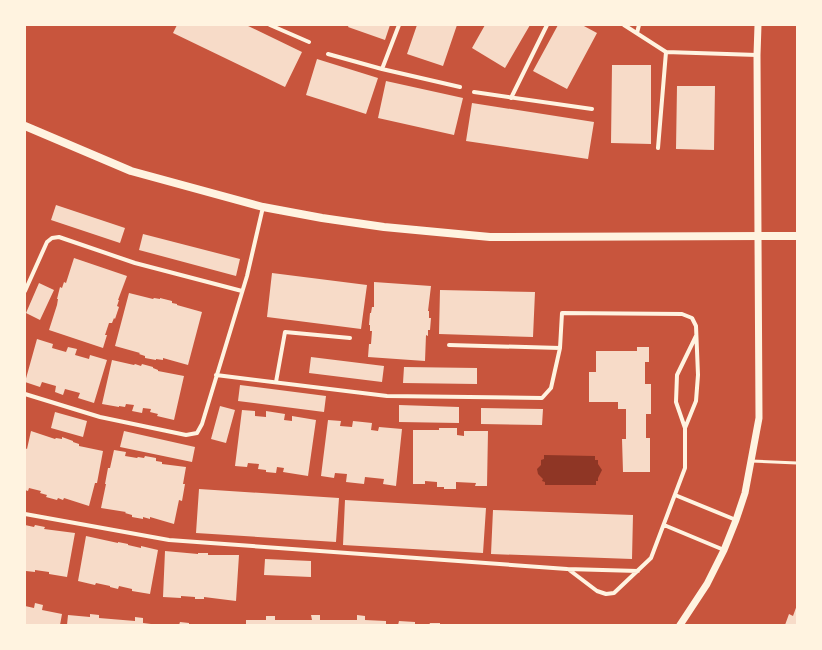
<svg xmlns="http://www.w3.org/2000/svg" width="822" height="650" font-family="'DM Sans',sans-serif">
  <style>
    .water { fill: #8f3625 }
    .building { fill: #f7dbc8 }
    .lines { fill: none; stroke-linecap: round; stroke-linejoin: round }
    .service { stroke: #fff3e0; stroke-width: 3 }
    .minor { stroke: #fff3e0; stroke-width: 4 }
    .tertiary { stroke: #fff3e0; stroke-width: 7 }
    .secondary { stroke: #fff3e0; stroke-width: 8 }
  </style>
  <rect width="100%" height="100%" fill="#c8553d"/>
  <path class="water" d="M 544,455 L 595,456 L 595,460 L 598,460 L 598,464 L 602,470 L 598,478 L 598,481 L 596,481 L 596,485 L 545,485 L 545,482 L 542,481 L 543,479 L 538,474 L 537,469 L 541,465 L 541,460 L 544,459 Z"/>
  <path class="building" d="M 177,25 L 246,25 L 302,52 L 285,87 L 173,33 Z
    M 349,25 L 390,25 L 385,40 L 348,27 Z
    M 417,25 L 457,25 L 443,66 L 407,54 Z
    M 485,25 L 530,25 L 505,68 L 472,48 Z
    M 558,25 L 582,25 L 597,33 L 567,89 L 533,71 Z
    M 317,59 L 378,78 L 366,114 L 306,95 Z
    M 612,65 L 651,65 L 651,144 L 611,143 Z
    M 386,81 L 463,98 L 454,135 L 378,118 Z
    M 677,86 L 715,86 L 714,150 L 676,149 Z
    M 472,103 L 594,122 L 588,159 L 466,141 Z
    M 56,205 L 125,228 L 120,243 L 51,220 Z
    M 143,234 L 240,259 L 236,276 L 139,250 Z
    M 74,258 L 127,276 L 118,300 L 119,300 L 117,306 L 119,307 L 115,319 L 114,318 L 112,323 L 109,323 L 105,335 L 107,335 L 103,348 L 49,330 L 57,305 L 58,299 L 57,299 L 60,287 L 62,288 L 64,282 L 66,283 Z
    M 272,273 L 367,285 L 361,329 L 267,317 Z
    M 374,282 L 431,286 L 428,311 L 429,311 L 429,318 L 431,318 L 430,330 L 428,330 L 428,336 L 426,335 L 425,361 L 368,357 L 369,344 L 371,344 L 372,331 L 370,331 L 370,325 L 369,325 L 370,313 L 371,313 L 372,307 L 374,307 Z
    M 39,283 L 54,290 L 40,320 L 26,313 Z
    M 440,290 L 535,292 L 533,337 L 439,334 Z
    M 129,293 L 153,299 L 154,298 L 160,299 L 160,298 L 172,301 L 172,303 L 177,304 L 177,305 L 202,312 L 188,365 L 163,358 L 163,360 L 156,359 L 156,360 L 145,358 L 145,356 L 139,354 L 140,353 L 115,346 Z
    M 37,339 L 53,344 L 52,348 L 66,352 L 68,347 L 77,349 L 75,355 L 89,359 L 90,355 L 107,360 L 94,403 L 78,398 L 80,393 L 65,389 L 63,395 L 55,392 L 56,386 L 42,382 L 40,387 L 25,382 Z
    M 637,347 L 649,347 L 649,362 L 645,362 L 645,384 L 651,384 L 651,414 L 646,414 L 646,438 L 650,438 L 650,472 L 623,472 L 622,439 L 626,439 L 626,409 L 618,409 L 618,402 L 589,402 L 589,372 L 596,372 L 596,351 L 637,351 Z
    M 311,357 L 384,366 L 382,382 L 309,373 Z
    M 112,360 L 134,365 L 135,364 L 141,366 L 142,364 L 153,367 L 153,368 L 158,370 L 158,371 L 184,376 L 174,420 L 157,416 L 158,414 L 150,412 L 151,409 L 143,408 L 142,413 L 132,411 L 134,405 L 126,404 L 125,407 L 119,406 L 119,407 L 102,404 Z
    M 404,367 L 477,368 L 477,384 L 403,383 Z
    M 240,385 L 326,396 L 324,412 L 238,401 Z
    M 399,405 L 459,407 L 459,423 L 399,422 Z
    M 220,406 L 235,410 L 226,443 L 211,439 Z
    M 481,408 L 543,409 L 542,425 L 481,424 Z
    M 242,410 L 255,411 L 255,416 L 266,417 L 266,411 L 285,414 L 284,420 L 292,421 L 292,416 L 316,420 L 308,476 L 283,472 L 284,468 L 277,467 L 276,473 L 266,472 L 266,470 L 258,469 L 259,464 L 248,463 L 247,467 L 235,466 Z
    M 55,412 L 87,421 L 83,437 L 51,428 Z
    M 328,420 L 341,421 L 340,426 L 352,427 L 353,421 L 372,423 L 371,430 L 378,431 L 379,427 L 402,429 L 396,486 L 383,484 L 384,479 L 365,477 L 364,484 L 346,482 L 347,474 L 335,473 L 334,478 L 321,476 Z
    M 439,428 L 457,428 L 457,435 L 464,436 L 464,431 L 488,431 L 487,486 L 475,486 L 476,483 L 456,482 L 456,489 L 444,489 L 444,487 L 437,487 L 437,482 L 425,481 L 425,484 L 413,484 L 413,430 L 439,430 Z
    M 31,431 L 55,439 L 56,438 L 62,439 L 62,437 L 73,441 L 73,442 L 79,444 L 79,446 L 103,451 L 97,483 L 95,483 L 89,506 L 64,498 L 63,500 L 58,498 L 57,500 L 46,497 L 47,495 L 40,493 L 41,491 L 29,488 L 28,491 L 25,490 L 25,448 L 27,449 Z
    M 124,431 L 195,447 L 192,462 L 120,447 Z
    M 114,450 L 126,452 L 125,456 L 137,458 L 138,457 L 144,458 L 145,456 L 156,458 L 156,461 L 162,462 L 162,464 L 186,467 L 183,484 L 185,484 L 182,501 L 179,500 L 174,524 L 150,517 L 150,519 L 143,517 L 143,519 L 132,517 L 132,515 L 125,513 L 126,512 L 101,508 L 106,484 L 105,484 L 108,468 L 110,468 Z
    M 199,489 L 339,498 L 336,542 L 196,533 Z
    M 345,500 L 486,508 L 483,553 L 343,545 Z
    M 493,510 L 633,515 L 632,559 L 491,554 Z
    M 25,525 L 34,527 L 35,525 L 45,527 L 44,529 L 75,533 L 67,577 L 49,574 L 49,572 L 35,570 L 35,572 L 26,571 L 26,569 L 25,569 Z
    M 86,536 L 118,543 L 118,542 L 128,544 L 128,545 L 141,548 L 141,546 L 158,550 L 150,594 L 132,591 L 132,589 L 119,586 L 118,589 L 110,587 L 110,586 L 96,583 L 95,585 L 78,581 Z
    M 165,551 L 198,554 L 198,553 L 208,553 L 208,555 L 239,555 L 236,601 L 204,597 L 204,599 L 195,599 L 195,597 L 181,596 L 181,598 L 163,597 Z
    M 265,559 L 311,561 L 311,577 L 264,575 Z
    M 35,603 L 43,605 L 42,610 L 62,614 L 60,625 L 25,625 L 25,606 L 34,608 Z
    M 797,605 L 797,625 L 785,625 L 789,614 L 793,616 Z
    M 90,614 L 99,615 L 99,618 L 135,621 L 135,617 L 143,618 L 143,623 L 151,624 L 151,625 L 67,625 L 68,615 L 90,617 Z
    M 311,615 L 320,615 L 320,620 L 357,620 L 357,615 L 365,616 L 365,620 L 386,621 L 386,625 L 246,625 L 246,620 L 266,620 L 266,616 L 275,616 L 275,620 L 312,620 Z
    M 399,621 L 415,622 L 415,624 L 420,624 L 420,625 L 398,625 Z
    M 180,622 L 189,623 L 189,625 L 179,625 Z
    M 430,623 L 440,623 L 440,625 L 429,625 Z"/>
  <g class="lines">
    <path class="service" d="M 751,461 L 797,463"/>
    <path class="minor" d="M 270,25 L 309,42
      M 624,25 L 666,52 L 757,55
      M 637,33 L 639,25
      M 328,54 L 382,69 L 460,87
      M 382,69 L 399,25
      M 474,92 L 592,109
      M 511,98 L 547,25
      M 658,148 L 666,52
      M 25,291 L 47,242 L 52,238 L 59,237 L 135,263 L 242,291
      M 449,345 L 560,348
      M 216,375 L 387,396 L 542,398 L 551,388 L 560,348 L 562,313 L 682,314 L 692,318 L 696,326 L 698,375 L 696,401 L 685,428
      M 276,382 L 285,332 L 350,338
      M 25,394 L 100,417 L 186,435 L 197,433 L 202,424 L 247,276 L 263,207
      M 675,495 L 736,520
      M 25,514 L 169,540 L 567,569 L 638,571
      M 664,525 L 724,550
      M 568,569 L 597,591 L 606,594 L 614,593 L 651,558 L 685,468 L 685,428 L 676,402 L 677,375 L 696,336"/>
    <path class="tertiary" d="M 680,625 L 707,584 L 724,550 L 736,520 L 745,493 L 759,418 L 757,55 L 758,25"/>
    <path class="secondary" d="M 25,126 L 131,171 L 263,207 L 322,218 L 384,227 L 490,237 L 797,236"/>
  </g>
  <rect width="822" height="650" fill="none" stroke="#fff3e0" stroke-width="52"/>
</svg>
